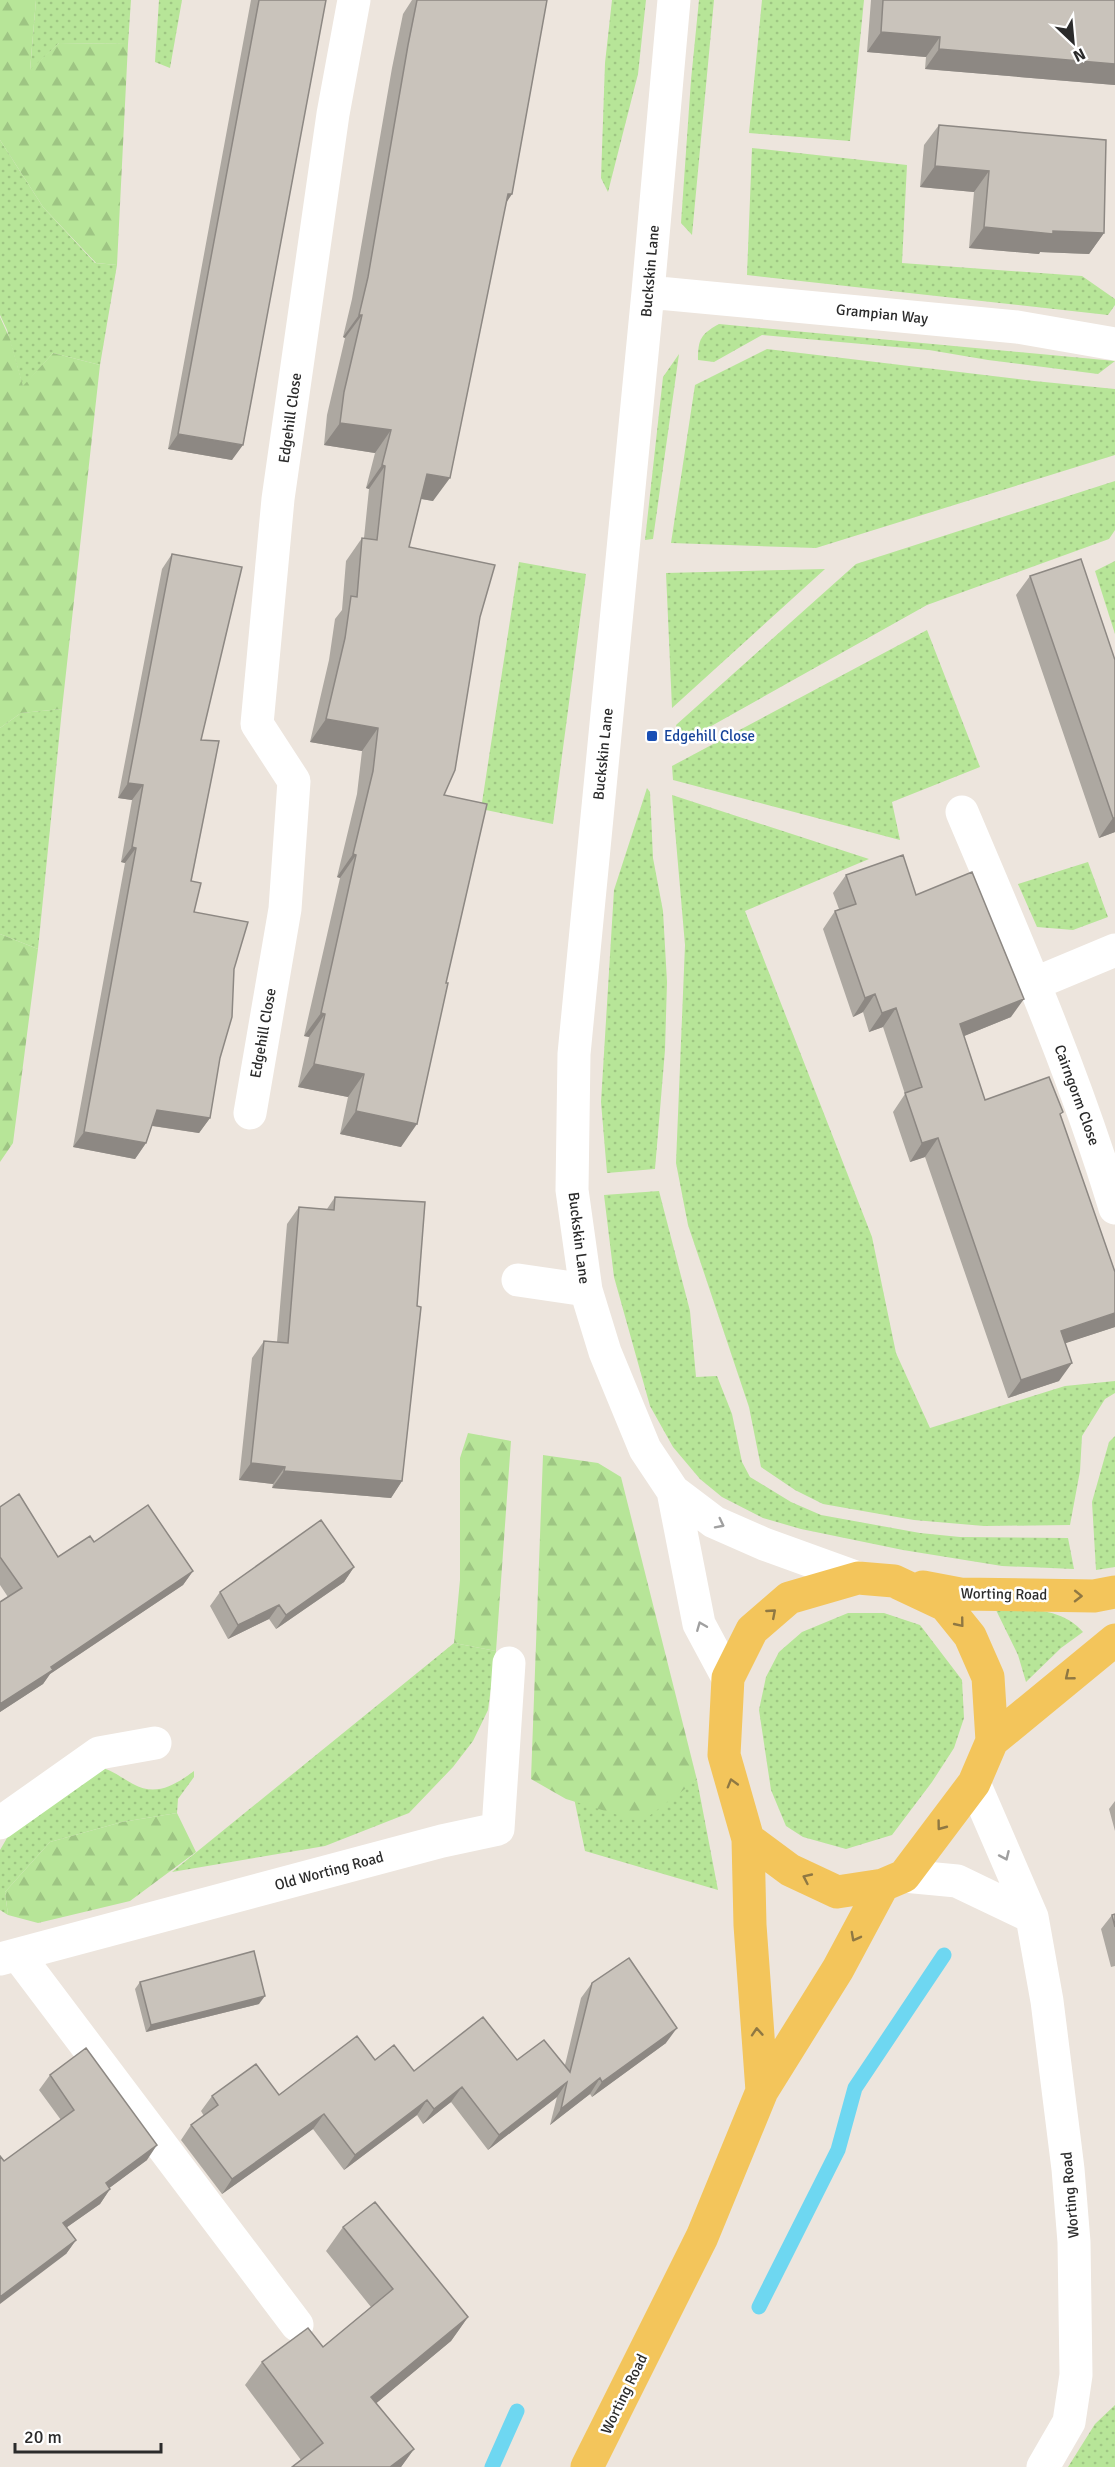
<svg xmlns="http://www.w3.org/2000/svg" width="1115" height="2467" font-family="Signika,sans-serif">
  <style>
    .grass { fill: url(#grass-dots) }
    .forest { fill: url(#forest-firs) }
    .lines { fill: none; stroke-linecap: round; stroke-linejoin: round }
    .stream { stroke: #6ed7f1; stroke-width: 15 }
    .minor { stroke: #fff; stroke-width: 33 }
    .major { stroke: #f3c55b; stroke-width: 33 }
    .wall { fill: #ada8a1 }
    .shaded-wall { fill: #8d8883 }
    .building { fill: #c9c3bb; stroke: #8d8883; stroke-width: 1.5 }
    .oneway { stroke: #a0a0a0 }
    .oneway2 { stroke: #8f7843 }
    .transit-dot { fill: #1a4fb4; stroke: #fff; stroke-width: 2 }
    .labels { text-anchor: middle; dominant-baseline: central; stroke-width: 5; stroke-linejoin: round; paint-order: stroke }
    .street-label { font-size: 15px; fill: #2b2b2b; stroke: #fff }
    .transit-label { font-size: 15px; fill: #164399; stroke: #fff; text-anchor: start }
  </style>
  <defs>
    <pattern id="grass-dots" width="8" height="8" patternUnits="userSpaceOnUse" patternTransform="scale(1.5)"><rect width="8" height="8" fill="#b7e598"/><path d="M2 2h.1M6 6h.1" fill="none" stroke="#9ec583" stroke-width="1.8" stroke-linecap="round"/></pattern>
    <pattern id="forest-firs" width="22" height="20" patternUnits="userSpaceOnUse" patternTransform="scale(1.5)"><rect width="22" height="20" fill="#b7e598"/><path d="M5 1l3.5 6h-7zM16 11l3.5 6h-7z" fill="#9ec583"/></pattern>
  </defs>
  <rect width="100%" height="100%" fill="#ede5dd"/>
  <path class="grass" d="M 36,0 L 131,0 L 128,44 L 59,43 L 30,71 Z
    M 159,0 L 182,0 L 170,68 L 155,62 Z
    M 612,0 L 646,0 L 638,74 L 608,192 L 601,178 L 605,63 Z
    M 699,0 L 714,0 L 692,235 L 681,223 L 691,80 Z
    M 762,0 L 864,0 L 850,141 L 749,133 Z
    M 0,140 L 43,207 L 95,263 L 117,265 L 100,365 L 53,353 L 23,387 L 7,330 L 0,315 Z
    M 752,148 L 907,165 L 902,263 L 1082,276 L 1115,299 L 1115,305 L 1108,315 L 747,275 Z
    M 719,324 L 1115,361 L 1098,374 L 988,360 L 929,350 L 762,335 L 714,362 L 698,360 C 698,339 701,334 719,324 Z
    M 767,349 L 1034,381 L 1115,389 L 1115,455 L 816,548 L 671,543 L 695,385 Z
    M 679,354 L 653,539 L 645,540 L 663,377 Z
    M 1115,481 L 1115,530 L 1109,539 L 927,605 L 681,743 L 676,725 L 856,564 Z
    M 1115,561 L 1115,634 L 1095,571 Z
    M 519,562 L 586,574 L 553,824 L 481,809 Z
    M 825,569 L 672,708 L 666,573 Z
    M 927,630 L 980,767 L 892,802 L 900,840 L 673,780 L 672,766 Z
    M 62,709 L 38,949 L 0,934 L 0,728 L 21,713 Z
    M 647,788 L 650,792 L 653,858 L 663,911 L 667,982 L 665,1050 L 655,1169 L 607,1173 L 601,1102 L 614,890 Z
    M 672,795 L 869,859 L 745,911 L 872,1237 L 896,1353 L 930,1428 L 1065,1386 L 1115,1381 L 1115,1393 L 1105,1399 L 1082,1436 L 1080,1471 L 1070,1525 L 984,1526 L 914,1520 L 823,1504 L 795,1490 L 761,1467 L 749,1407 L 688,1225 L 676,1163 L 685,945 Z
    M 1088,862 L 1108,917 L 1073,930 L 1037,927 L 1018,884 Z
    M 659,1191 L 690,1311 L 696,1377 L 717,1376 L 732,1414 L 742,1462 L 750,1477 L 791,1502 L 821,1515 L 920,1533 L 960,1537 L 1068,1538 L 1074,1569 L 1002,1566 L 903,1550 L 801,1529 L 763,1518 L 722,1497 L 700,1479 L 673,1447 L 650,1406 L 614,1277 L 604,1195 Z
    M 1115,1436 L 1115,1567 L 1096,1570 L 1092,1502 L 1109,1442 Z
    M 995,1608 C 1024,1609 1062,1607 1083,1632 L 1061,1648 L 1026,1682 L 1018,1655 Z
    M 848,1613 L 884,1613 L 920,1625 L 962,1680 L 964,1718 L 954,1748 L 932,1782 L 892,1835 L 846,1849 L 803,1837 L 786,1826 L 771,1790 L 759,1710 L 766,1677 L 779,1652 L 802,1632 Z
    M 454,1643 L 496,1651 L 488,1710 L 473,1741 L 453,1767 L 409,1813 L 325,1846 L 172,1872 Z
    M 103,1768 C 115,1772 122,1778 133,1784 C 156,1797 175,1785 194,1771 L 194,1777 L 178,1799 L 177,1813 L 122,1822 L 50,1842 L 5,1892 L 8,1915 L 0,1910 L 0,1850 L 11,1831 Z
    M 697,1780 L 718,1890 L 585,1851 L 574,1798 L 687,1786 Z
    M 1115,2405 L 1115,2467 L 1068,2467 L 1095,2424 Z"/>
  <path class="forest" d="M 0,0 L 36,0 L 30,70 L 59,43 L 128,44 L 117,265 L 96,263 L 43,207 L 0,140 Z
    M 0,317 L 10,339 L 23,386 L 53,353 L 100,365 L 62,709 L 21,713 L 0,728 Z
    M 0,934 L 38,949 L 13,1143 L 0,1162 Z
    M 468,1433 L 511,1441 L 496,1651 L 454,1643 L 460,1580 L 460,1458 Z
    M 543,1455 L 598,1463 L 621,1477 L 697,1780 L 641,1822 L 566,1799 L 531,1779 Z
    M 177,1813 L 196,1852 L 130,1901 L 38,1923 L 8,1915 L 5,1892 L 50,1842 L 122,1822 Z"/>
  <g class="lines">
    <path class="stream" d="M 759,2307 L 838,2150 L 855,2088 L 944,1955
      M 492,2467 L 517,2411"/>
    <path class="minor" d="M 674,0 L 648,292 L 574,1054 L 572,1190 L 586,1290 L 605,1352 L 645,1449 L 673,1491 L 714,1522 L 764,1544 L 858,1578
      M 648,292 L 1017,327 L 1115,344
      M 962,812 C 1017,942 1074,1072 1115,1208
      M 1036,983 L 1115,950
      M 250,1113 L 285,909 L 294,781 L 257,724 L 278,499 L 333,114 L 354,0
      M 518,1280 L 586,1290
      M 673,1491 L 699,1624 L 728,1678
      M 974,1783 L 1032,1917 L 1047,2001 L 1068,2169 L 1074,2242 L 1076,2375 L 1069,2422 L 1043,2467
      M 0,1823 L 99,1753 L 155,1743
      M 904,1876 L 957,1881 L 1032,1917
      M 18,1955 L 297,2325
      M 0,1959 L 442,1841 L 498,1829 L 509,1663"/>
    <path class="major" d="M 923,1587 L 960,1594 L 1094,1596 L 1115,1592
      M 992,1741 L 1115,1640
      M 748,1839 L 790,1870 L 837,1892 L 883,1885 L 904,1876 L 974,1783 L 992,1741 L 988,1677 L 970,1636 L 945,1605 L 894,1581 L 858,1578 L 789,1598 L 752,1630 L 728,1678 L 724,1755 L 748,1839 L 750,1925 L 762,2091
      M 587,2467 L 702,2237 L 762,2091 L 838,1969 L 883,1885"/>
  </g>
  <path class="wall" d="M 251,0 L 326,0 L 232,460 L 168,449 Z
    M 412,0 L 547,0 L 512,194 L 506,203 L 433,501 L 421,499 L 409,547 L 480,617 L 444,795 L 401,1147 L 340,1134 L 348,1097 L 298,1087 L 309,1037 L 304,1036 L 340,878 L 337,877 L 357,794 L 362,751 L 310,742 L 329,660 L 335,619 L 342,610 L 346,561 L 362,538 L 364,538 L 369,489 L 366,488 L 375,453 L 324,445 L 327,415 L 345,338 L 343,337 L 352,299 L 392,68 L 403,14 Z
    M 871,0 L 1115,0 L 1115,85 L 925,69 L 926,57 L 867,52 Z
    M 939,125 L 1104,233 L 1089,254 L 1040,252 L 1039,254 L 969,248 L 974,192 L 920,187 L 924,145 Z
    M 172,554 L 201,740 L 191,881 L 194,912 L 234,969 L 210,1118 L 199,1133 L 152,1126 L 146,1143 L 135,1159 L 73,1147 L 125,863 L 121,862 L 132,800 L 118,798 L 162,569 Z
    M 1081,559 L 1115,832 L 1099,838 L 1016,595 L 1030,576 Z
    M 846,875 L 916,895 L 1011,1017 L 964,1036 L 985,1100 L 1060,1116 L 1115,1327 L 1065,1343 L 1059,1381 L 1008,1398 L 925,1157 L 910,1162 L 893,1112 L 905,1094 L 883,1027 L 869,1032 L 863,1012 L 853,1017 L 823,929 L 835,911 L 839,909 L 833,893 Z
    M 335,1197 L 402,1481 L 391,1498 L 272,1488 L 273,1484 L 239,1480 L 252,1358 L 264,1341 L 277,1342 L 287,1224 L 299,1207 L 327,1209 Z
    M 0,1507 L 58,1557 L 94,1542 L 193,1571 L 183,1585 L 50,1674 L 43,1684 L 0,1712 L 0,1602 L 8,1597 L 0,1585 Z
    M 354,1567 L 344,1582 L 276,1629 L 269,1619 L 228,1639 L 210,1606 L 220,1592 Z
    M 1115,1801 L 1115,1831 L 1109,1809 Z
    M 1115,1914 L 1115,1966 L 1111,1967 L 1101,1929 L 1112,1915 Z
    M 140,1982 L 259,2004 L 146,2032 L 135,1989 Z
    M 592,1983 L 666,2043 L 592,2097 L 590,2094 L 550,2125 L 557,2097 L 488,2150 L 451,2102 L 423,2124 L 417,2115 L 344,2170 L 313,2129 L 222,2194 L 181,2140 L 191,2125 L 204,2116 L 201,2111 L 212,2096 L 279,2095 L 375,2060 L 414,2071 L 517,2060 L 565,2065 L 581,1998 Z
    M 50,2075 L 147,2160 L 109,2188 L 110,2189 L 100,2204 L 67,2227 L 76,2240 L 66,2254 L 4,2161 L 61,2120 L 39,2090 Z
    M 343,2227 L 468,2317 L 451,2341 L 376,2403 L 414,2449 L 401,2467 L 292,2467 L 301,2460 L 245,2385 L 262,2362 L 323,2347 L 371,2307 L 326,2251 Z"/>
  <path class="shaded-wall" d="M 881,32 L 940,37 L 926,57 L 867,52 Z
    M 939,49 L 1115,64 L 1115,85 L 925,69 Z
    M 935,166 L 989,171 L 974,192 L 920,187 Z
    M 508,194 L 512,194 L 496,217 Z
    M 984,227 L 1053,231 L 1104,233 L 1089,254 L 1040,252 L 1039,254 L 969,248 Z
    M 359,315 L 362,315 L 345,338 L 343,337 Z
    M 340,423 L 391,430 L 375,453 L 324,445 Z
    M 178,434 L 243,445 L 232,460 L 168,449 Z
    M 382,465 L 385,466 L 369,489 L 366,488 Z
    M 427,474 L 450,478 L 433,501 L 411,497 Z
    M 326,719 L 378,728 L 362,751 L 310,742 Z
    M 128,783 L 143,785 L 132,800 L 118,798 Z
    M 1113,818 L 1115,818 L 1115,832 L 1099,838 Z
    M 132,847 L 136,848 L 125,863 L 121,862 Z
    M 353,854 L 356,855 L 340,878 L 337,877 Z
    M 875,994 L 863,1012 L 853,1017 L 865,998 Z
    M 1024,999 L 1011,1017 L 947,1043 L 960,1024 Z
    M 896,1008 L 883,1027 L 869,1032 L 882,1013 Z
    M 321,1013 L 325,1014 L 309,1037 L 304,1036 Z
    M 314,1064 L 364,1074 L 348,1097 L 298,1087 Z
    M 157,1110 L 210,1118 L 199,1133 L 147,1125 Z
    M 356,1111 L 417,1124 L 401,1147 L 340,1134 Z
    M 84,1132 L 146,1143 L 135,1159 L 73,1147 Z
    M 938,1138 L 925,1157 L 910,1162 L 922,1143 Z
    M 1115,1313 L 1115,1327 L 1048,1349 L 1061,1331 Z
    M 1072,1363 L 1059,1381 L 1008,1398 L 1021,1380 Z
    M 251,1463 L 285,1467 L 273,1484 L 239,1480 Z
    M 284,1471 L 402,1481 L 391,1498 L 272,1488 Z
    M 354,1567 L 344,1582 L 276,1629 L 286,1615 Z
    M 193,1571 L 183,1585 L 50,1674 L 43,1684 L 0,1712 L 0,1704 L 51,1667 Z
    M 279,1605 L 269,1619 L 228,1639 L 238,1625 Z
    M 265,1996 L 259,2004 L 146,2032 L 151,2025 Z
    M 677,2028 L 666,2043 L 592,2097 L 602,2082 Z
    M 600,2078 L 590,2094 L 550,2125 L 561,2109 Z
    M 567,2082 L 557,2097 L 488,2150 L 499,2135 Z
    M 462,2087 L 451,2102 L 423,2124 L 434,2109 Z
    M 427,2100 L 417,2115 L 344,2170 L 355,2155 Z
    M 324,2114 L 313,2129 L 222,2194 L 232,2179 Z
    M 157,2145 L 147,2160 L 96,2198 L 106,2183 Z
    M 110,2189 L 100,2204 L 53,2237 L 63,2223 Z
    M 76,2240 L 66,2254 L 0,2304 L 0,2297 Z
    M 468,2317 L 451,2341 L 355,2421 L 371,2397 Z
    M 414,2449 L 401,2467 L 390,2467 Z"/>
  <path class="building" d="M 259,0 L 326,0 L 243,445 L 178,434 Z
    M 417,0 L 547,0 L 512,194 L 508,194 L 450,478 L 427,474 L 409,547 L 495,565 L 480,617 L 455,770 L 444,795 L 487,804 L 446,983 L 448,983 L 417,1124 L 356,1111 L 364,1074 L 314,1064 L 325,1014 L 321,1013 L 356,855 L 353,854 L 373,771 L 378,728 L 326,719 L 345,638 L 351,596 L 357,597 L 362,538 L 377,540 L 385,466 L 382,465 L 391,430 L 340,423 L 344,392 L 362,315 L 359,315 L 368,277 L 408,45 Z
    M 883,0 L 1115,0 L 1115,64 L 939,49 L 940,37 L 881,32 Z
    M 939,125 L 1106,140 L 1104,233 L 1053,231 L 1053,234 L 984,227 L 989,171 L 935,166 Z
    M 172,554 L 242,567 L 201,740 L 219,741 L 191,881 L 201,883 L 194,912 L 248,922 L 234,969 L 232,1017 L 220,1058 L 210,1118 L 157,1110 L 146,1143 L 84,1132 L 136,848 L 132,847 L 143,785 L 128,783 Z
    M 1081,559 L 1115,660 L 1115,818 L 1113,818 L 1030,576 Z
    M 903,855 L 916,895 L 972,872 L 1024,999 L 960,1024 L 985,1100 L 1049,1077 L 1063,1112 L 1060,1114 L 1115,1272 L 1115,1313 L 1061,1331 L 1072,1363 L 1021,1380 L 938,1138 L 922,1143 L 905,1093 L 922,1087 L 896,1008 L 882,1013 L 875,994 L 865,998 L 835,911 L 856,904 L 846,875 Z
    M 335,1197 L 425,1202 L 417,1306 L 421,1307 L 402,1481 L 284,1471 L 285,1467 L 251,1463 L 264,1341 L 288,1343 L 299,1207 L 334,1210 Z
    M 19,1494 L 58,1557 L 90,1536 L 94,1542 L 148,1505 L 193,1571 L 51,1667 L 53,1670 L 0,1704 L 0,1602 L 22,1588 L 0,1557 L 0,1507 Z
    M 321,1520 L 354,1567 L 286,1615 L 279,1605 L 238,1625 L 220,1592 Z
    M 1115,1914 L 1115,1927 L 1112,1915 Z
    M 254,1951 L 265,1996 L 151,2025 L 140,1982 Z
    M 629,1958 L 677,2028 L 602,2082 L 600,2078 L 561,2109 L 567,2082 L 499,2135 L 462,2087 L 434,2109 L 427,2100 L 355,2155 L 324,2114 L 232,2179 L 191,2125 L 218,2105 L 212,2096 L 256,2064 L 279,2095 L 357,2036 L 375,2060 L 394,2045 L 414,2071 L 483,2017 L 517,2060 L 544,2040 L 570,2072 L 592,1983 Z
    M 86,2048 L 157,2145 L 106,2183 L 110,2189 L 63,2223 L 76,2240 L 0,2297 L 0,2156 L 4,2161 L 74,2110 L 50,2075 Z
    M 375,2202 L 468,2317 L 371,2397 L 414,2449 L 390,2467 L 292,2467 L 323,2443 L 262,2362 L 308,2328 L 323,2347 L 393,2289 L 343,2227 Z"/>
  <defs><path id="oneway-chevron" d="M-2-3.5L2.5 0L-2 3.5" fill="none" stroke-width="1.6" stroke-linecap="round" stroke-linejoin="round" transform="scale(1.5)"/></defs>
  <g class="oneway">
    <use href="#oneway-chevron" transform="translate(720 1524) rotate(27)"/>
    <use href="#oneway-chevron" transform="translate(701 1626) rotate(-112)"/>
    <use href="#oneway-chevron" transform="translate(1005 1856) rotate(66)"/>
  </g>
  <g class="oneway2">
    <use href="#oneway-chevron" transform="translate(1078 1596) rotate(1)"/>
    <use href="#oneway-chevron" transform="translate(772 1613) rotate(-41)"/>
    <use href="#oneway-chevron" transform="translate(960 1623) rotate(51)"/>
    <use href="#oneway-chevron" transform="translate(1069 1676) rotate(141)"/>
    <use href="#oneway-chevron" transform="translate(732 1783) rotate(-106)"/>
    <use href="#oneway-chevron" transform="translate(941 1826) rotate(127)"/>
    <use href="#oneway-chevron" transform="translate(807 1878) rotate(-155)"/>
    <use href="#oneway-chevron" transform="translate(855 1937) rotate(118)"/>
    <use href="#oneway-chevron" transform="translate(757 2032) rotate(-94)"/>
  </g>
  <rect class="transit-dot" x="646" y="730" width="12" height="12" rx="3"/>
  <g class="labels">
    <g class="street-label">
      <text transform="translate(650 271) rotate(-85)">Buckskin Lane</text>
      <text transform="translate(882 314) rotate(6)">Grampian Way</text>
      <text transform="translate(290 418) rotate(-82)">Edgehill Close</text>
      <text transform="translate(603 754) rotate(-84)">Buckskin Lane</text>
      <text transform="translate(263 1033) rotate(-80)">Edgehill Close</text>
      <text transform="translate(1077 1095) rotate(70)">Cairngorm Close</text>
      <text transform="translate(579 1238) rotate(83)">Buckskin Lane</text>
      <text transform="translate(1004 1594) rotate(1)">Worting Road</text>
      <text transform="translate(329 1871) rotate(-15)">Old Worting Road</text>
      <text transform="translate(1070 2195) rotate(-95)">Worting Road</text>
      <text transform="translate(624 2394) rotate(-64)">Worting Road</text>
    </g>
    <g class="transit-label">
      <text x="664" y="736">Edgehill Close</text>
    </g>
  </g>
  <g transform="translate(1073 42) rotate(154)" stroke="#ffffff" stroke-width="4.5" paint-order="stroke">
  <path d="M0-4.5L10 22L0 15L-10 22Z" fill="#2b2b2b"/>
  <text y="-9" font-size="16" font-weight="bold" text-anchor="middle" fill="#2b2b2b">N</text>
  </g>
  <path d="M15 2443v9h146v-9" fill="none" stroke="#2b2b2b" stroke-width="3"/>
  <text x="24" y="2443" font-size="18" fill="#2b2b2b" stroke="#ffffff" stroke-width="4.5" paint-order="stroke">20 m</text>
</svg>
